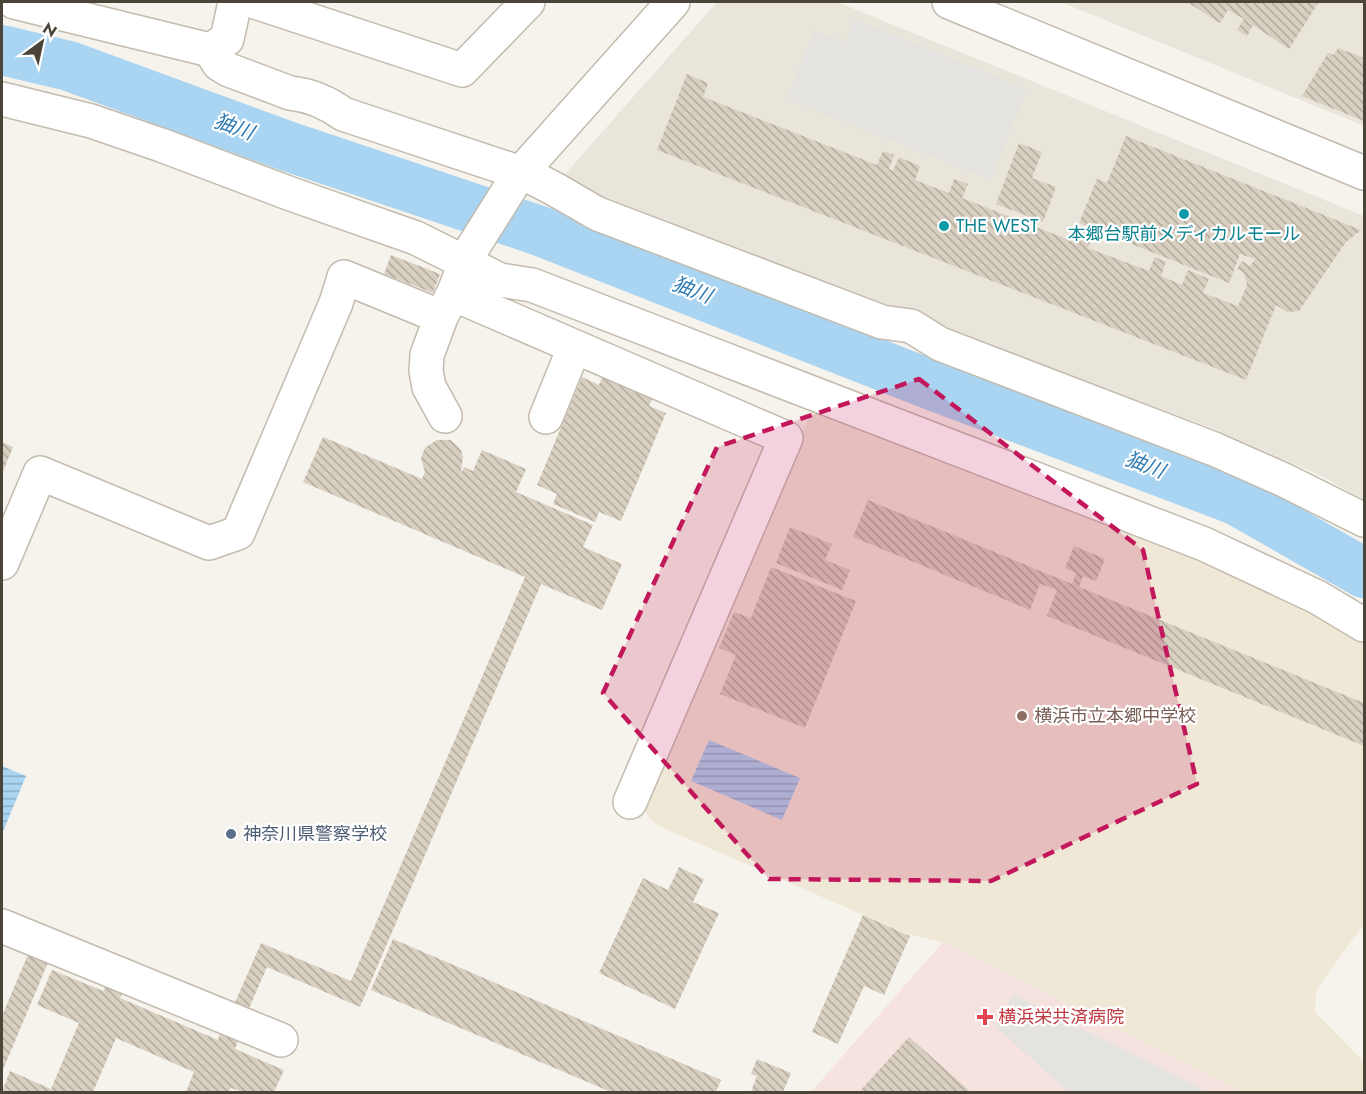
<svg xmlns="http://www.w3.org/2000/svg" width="1366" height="1094" font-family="Jost,'Noto Sans JP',sans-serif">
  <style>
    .residential { fill: #eae5da }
    .education { fill: #efe8d6 }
    .medical { fill: #f6e3e0 }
    .parking { fill: #e5e3e0 }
    .water { fill: url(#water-rules) }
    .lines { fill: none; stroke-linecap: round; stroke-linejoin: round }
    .river { stroke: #a9d4f2; stroke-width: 50 }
    .building { fill: url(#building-back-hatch) }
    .minor-casing { stroke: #c2bbae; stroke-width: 36 }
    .minor { stroke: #fff; stroke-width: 33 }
    .marked { fill: #c2185b; fill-opacity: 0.2; stroke: #c2185b; stroke-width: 4.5; stroke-dasharray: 12 8; stroke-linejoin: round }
    .culture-dot { fill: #0f9aa8; stroke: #fff; stroke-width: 2 }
    .education-dot { fill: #8d6e63; stroke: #fff; stroke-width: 2 }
    .service-dot { fill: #5c6f8a; stroke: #fff; stroke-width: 2 }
    .health-dot { fill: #e0444e; stroke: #fff; stroke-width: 2 }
    .labels { text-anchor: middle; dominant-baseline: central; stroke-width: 4.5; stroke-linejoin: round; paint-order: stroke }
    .culture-label { font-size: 18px; fill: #0d838f; stroke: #fff; text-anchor: start }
    .education-label { font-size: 18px; fill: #785e54; stroke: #fff; text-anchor: start }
    .service-label { font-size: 18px; fill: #4e5e75; stroke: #fff; text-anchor: start }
    .health-label { font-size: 18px; fill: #be3a42; stroke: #fff; text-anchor: start }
    .water-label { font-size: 20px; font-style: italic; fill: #2e7ab2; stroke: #fff }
  </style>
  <defs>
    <pattern id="water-rules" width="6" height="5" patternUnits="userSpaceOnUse" patternTransform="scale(1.5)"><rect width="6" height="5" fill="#a9d4f2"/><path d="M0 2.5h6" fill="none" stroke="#8caec5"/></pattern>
    <pattern id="building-back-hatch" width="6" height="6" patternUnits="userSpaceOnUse" patternTransform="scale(1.5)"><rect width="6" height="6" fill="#d8cfc1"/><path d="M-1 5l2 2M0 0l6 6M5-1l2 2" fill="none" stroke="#b1aa9e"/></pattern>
  </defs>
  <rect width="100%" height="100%" fill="#f6f3ec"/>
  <path class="residential" d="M 717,2 L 837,2 L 1364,216 L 1364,501 L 1324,477 L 1212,428 L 915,319 L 559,181 Z
    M 1061,2 L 1364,2 L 1364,126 Z"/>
  <path class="education" d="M 815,403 L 1204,552 L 1364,634 L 1364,924 L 1316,990 L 1315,1012 L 1364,1062 L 1364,1092 L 1242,1092 L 943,942 L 910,935 L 663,828 L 653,822 L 647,815 L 644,807 L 645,798 Z"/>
  <path class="medical" d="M 943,942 L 1242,1092 L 811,1092 Z"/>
  <path class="parking" d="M 854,19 L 1027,89 L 991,180 L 787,99 L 814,30 L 845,42 Z
    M 1013,994 L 1208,1092 L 1068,1092 L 996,1027 Z"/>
  <path class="water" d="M 709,740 L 800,778 L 782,820 L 691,781 Z
    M 2,766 L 26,776 L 2,834 Z"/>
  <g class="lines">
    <path class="river" d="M 2,50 L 69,66 L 287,146 L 540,231 L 929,384 L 1236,500 L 1364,573"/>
  </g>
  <path class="building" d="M 1187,2 L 1264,2 L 1267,4 L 1268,2 L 1319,2 L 1289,49 L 1253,25 L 1247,36 L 1237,30 L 1244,19 L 1228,10 L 1220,23 Z
    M 1338,48 L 1364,58 L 1364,121 L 1302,96 L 1328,53 L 1334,55 Z
    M 687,74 L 708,83 L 703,97 L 877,165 L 883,151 L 894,155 L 889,169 L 893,171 L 899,157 L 920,166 L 915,180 L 949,193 L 954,179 L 968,184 L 962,198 L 1077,243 L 1082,229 L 1094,234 L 1088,248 L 1149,271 L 1155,257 L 1166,262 L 1161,276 L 1182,285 L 1188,270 L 1209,279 L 1203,293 L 1238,306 L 1247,285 L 1244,273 L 1237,269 L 1242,261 L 1250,266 L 1255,259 L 1240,254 L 1229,283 L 1079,223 L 1097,179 L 1107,183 L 1126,136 L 1361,230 L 1346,242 L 1299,311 L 1287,312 L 1276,305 L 1246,380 L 657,150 Z
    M 1019,143 L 1042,152 L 1032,178 L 1056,187 L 1043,222 L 996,204 Z
    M 391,255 L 440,274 L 433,293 L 384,274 Z
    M 603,375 L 653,397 L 649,406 L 666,413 L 621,521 L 599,512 L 595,522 L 553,504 L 557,494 L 537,485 L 582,377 L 599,385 Z
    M 323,437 L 422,479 L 425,472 L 421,459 L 423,452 L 426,447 L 437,440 L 451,440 L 461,450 L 463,457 L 461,471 L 462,472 L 464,467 L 473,471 L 482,450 L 526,469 L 516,492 L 593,525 L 583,547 L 622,564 L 602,610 L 541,584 L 360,1007 L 267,967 L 236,1038 L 50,958 L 2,1072 L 2,1016 L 35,938 L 227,1021 L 261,943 L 351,981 L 525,577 L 303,482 Z
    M 2,442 L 13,447 L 2,474 Z
    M 868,500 L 1072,584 L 1076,573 L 1065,568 L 1074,546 L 1105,559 L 1096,581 L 1083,576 L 1079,587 L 1364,703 L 1364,746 L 1047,616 L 1057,590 L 1040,584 L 1030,610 L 853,537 Z
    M 790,527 L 832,544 L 825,560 L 850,570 L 842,590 L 776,563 Z
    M 771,567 L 856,601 L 805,728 L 720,694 L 736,655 L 719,648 L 734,612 L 751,618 Z
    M 679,867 L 704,879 L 693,902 L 719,913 L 675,1009 L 599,973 L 643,878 L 668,890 Z
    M 863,915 L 910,936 L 884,995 L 864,986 L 838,1044 L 812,1032 Z
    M 393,939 L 721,1080 L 716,1092 L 611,1092 L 371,990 Z
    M 52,970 L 103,991 L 106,985 L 123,992 L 120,998 L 218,1040 L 220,1034 L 238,1041 L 235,1049 L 284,1070 L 274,1092 L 242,1092 L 231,1088 L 229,1092 L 186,1092 L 194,1072 L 116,1038 L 93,1092 L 2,1092 L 10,1071 L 51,1089 L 79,1023 L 37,1005 Z
    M 909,1037 L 971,1092 L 859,1092 Z
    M 757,1059 L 791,1073 L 783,1092 L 751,1092 L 757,1076 L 751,1074 Z"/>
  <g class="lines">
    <g class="minor-casing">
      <path id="minor" d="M 14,2 L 210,50 L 227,39 L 235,2
        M 255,2 L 462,70 L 528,2
        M 949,2 L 1364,173
        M 210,50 L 219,64 L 229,70 L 290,93 C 309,95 328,103 343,114 L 521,173 C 548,183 572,200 598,214 L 882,322 L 911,326 L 940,344 L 1214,449 L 1284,480 L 1364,520
        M 2,99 L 91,121 L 161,145 L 291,194 L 416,238 L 500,280 L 532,285 L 1204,544 L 1317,597 L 1364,625
        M 453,294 L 786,438 L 630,802
        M 445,416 L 429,387 L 426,371 L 427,355 L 441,317 L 453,294 L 470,252 L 517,177 L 673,2
        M 546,417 L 574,348
        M 2,563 L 40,473 L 209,543 L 238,533 L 336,303 L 344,277 L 441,317
        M 2,926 L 281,1040"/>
    </g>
    <use href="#minor" class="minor"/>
  </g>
  <path class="marked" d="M 919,379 L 1143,550 L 1197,784 L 991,881 L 769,879 L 603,693 L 717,447 Z"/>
  <g class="culture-dot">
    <circle cx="1184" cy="214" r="6"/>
    <circle cx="944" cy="226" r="6"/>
  </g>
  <circle class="education-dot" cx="1022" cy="716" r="6"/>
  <circle class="service-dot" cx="231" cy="834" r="6"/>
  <path class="health-dot" d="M982 1008h6v6h6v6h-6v6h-6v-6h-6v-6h6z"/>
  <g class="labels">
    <g class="culture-label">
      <text x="956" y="226">THE WEST</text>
      <text x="1184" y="234" text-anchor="middle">本郷台駅前メディカルモール</text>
    </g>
    <g class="education-label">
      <text x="1034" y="716">横浜市立本郷中学校</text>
    </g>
    <g class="service-label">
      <text x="243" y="834">神奈川県警察学校</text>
    </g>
    <g class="health-label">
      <text x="998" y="1017">横浜栄共済病院</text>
    </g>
    <g class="water-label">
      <text transform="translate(234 127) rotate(20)">㹨川</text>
      <text transform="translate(692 290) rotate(21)">㹨川</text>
      <text transform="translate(1145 465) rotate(21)">㹨川</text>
    </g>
  </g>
  <rect width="1366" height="1094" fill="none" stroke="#4b4439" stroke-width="6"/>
  <g transform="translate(42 42) rotate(33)" stroke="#ffffff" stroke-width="4.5" paint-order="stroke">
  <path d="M0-4.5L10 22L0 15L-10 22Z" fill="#4b4439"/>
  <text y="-9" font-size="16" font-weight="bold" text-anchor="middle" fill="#4b4439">N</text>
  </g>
</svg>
